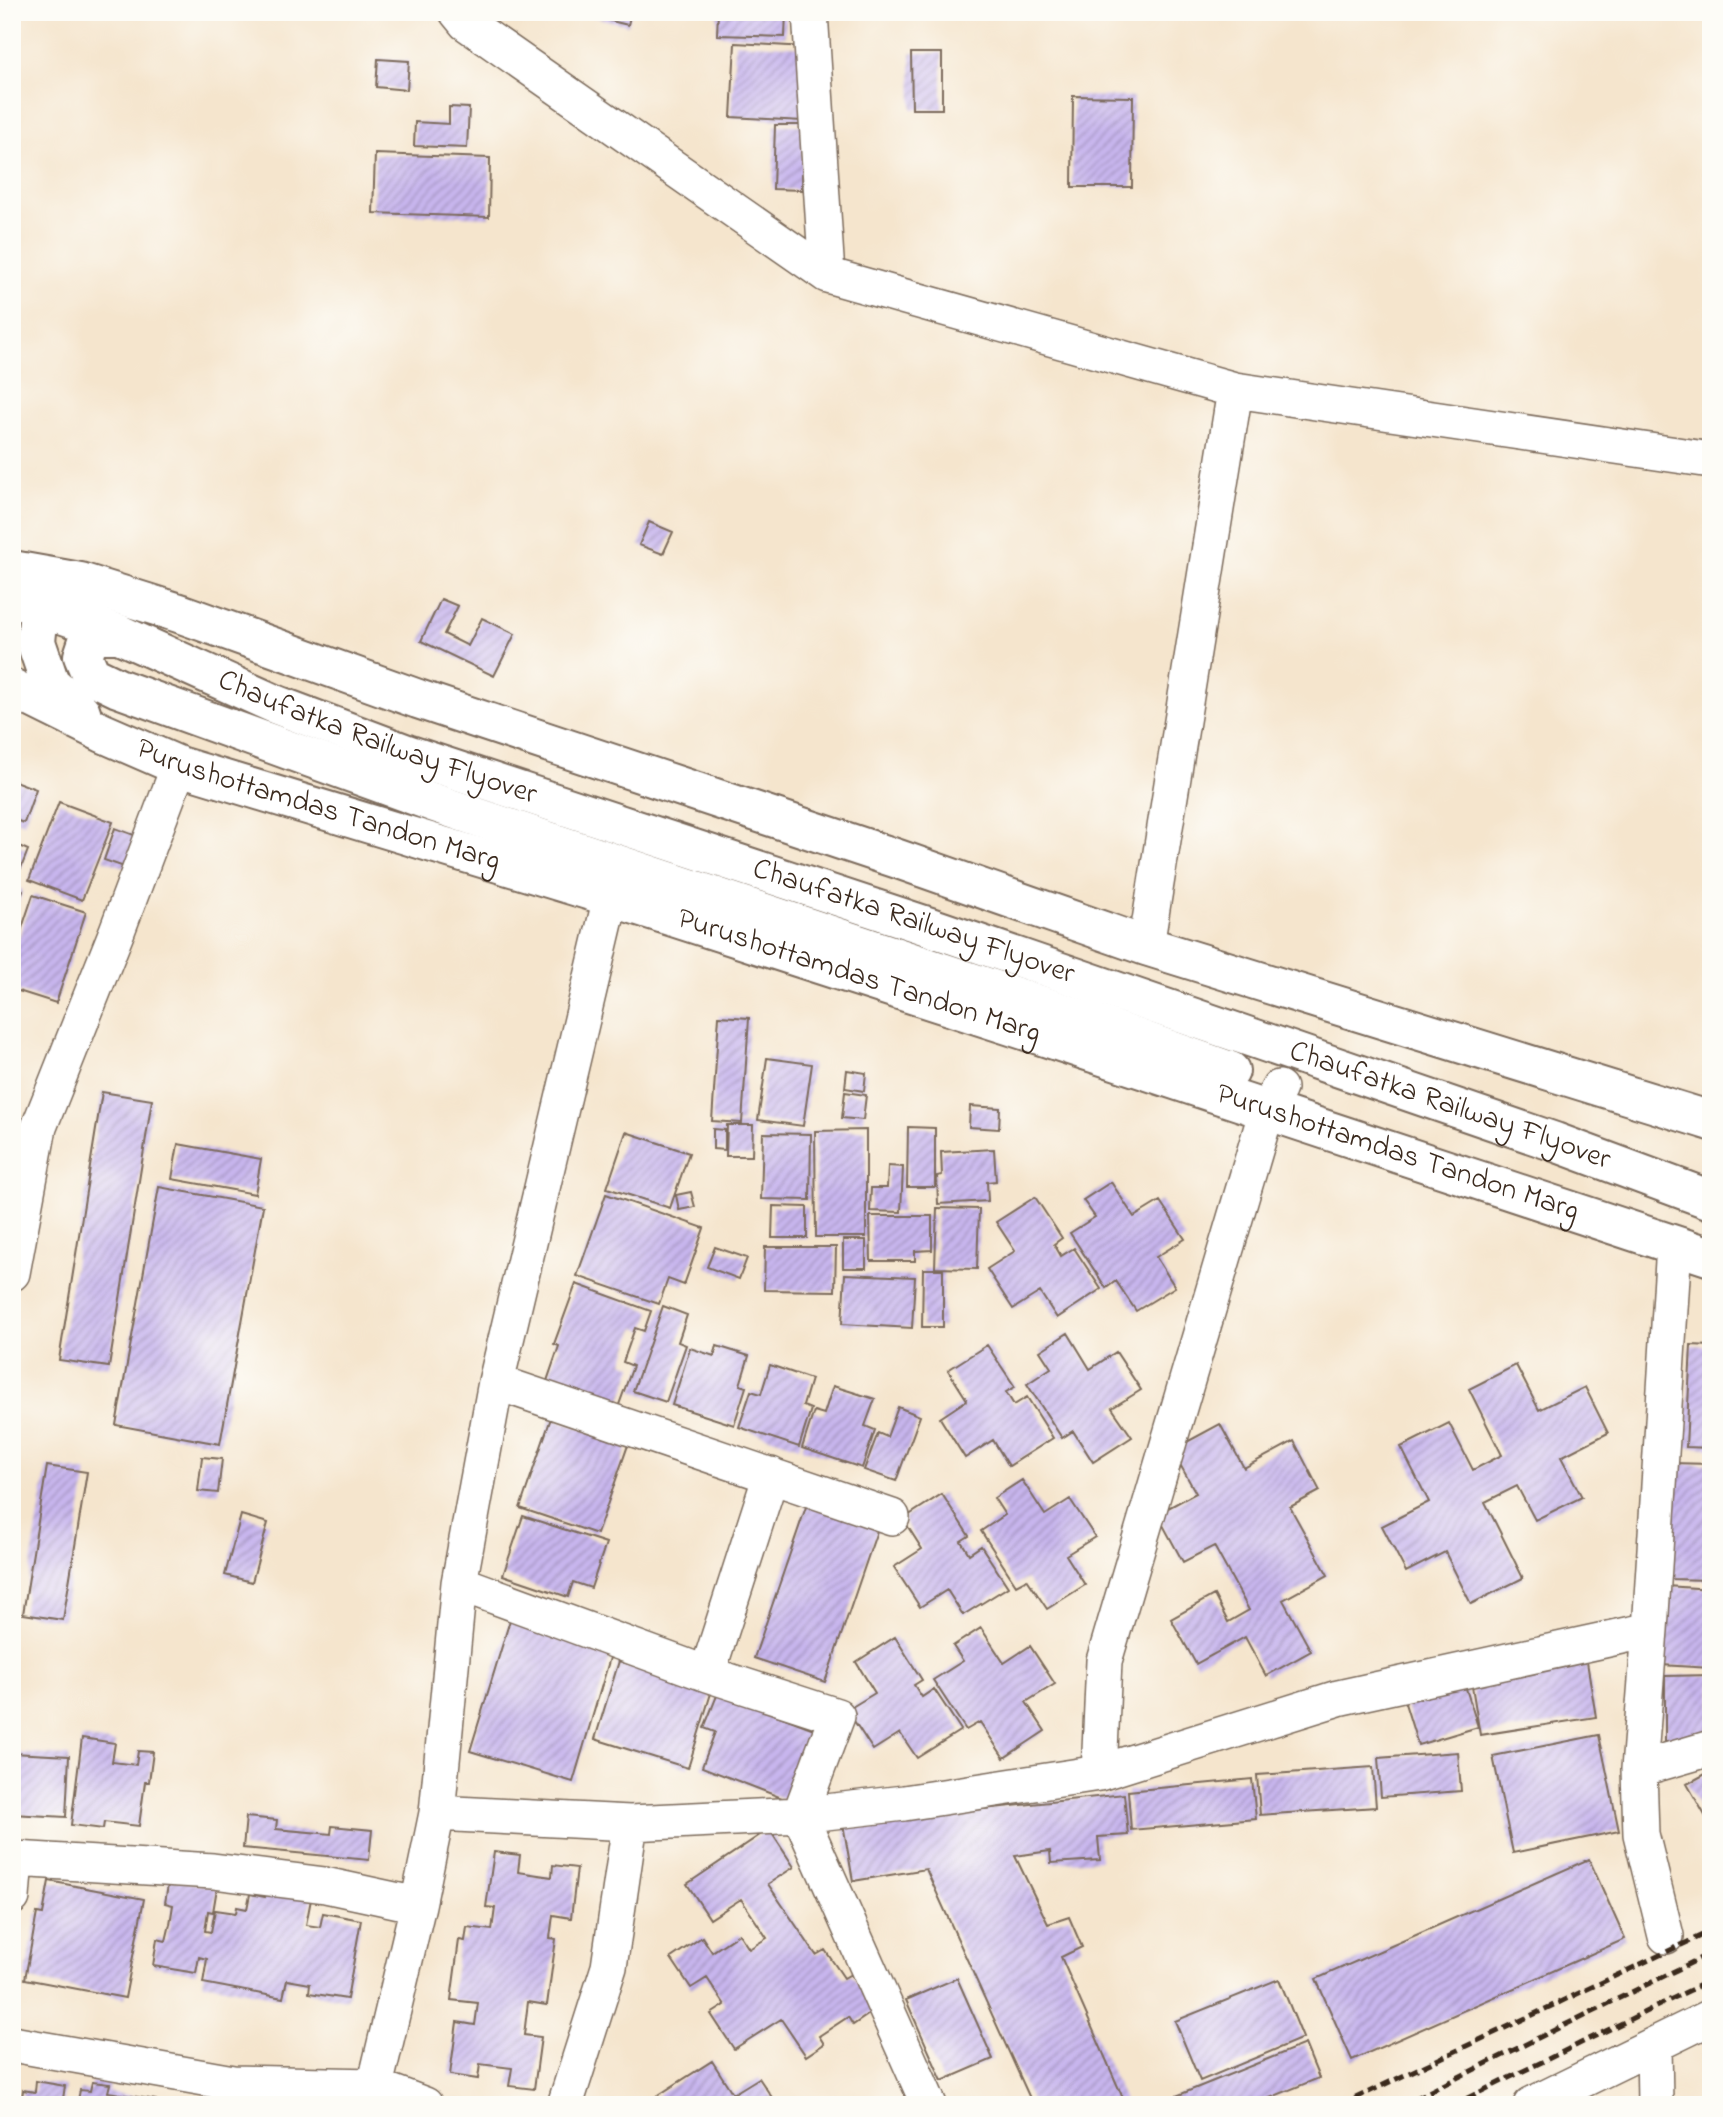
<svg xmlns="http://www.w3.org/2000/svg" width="1723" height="2117" font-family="'Indie Flower',sans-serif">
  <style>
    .building { fill: url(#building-hatch) }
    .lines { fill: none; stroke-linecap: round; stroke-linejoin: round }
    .minor-casing { stroke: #7c6b5b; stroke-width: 38 }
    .primary-casing { stroke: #7c6b5b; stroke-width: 42 }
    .minor { stroke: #fff; stroke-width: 35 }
    .primary { stroke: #fff; stroke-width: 38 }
    .rail { stroke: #3b2a1e; stroke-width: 5; stroke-dasharray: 10 5; stroke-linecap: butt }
    .labels { text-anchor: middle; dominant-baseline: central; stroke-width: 7; stroke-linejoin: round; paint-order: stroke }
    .street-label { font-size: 30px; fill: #3b2a1e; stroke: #fdfcf7 }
  </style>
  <defs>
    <pattern id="building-hatch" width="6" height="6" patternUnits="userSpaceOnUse" patternTransform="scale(1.75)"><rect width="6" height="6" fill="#c8b6ee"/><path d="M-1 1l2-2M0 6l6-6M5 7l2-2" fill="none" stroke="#a494c0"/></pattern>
  </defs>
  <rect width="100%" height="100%" fill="#fdfcf7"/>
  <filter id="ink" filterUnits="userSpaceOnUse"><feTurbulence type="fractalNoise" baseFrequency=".0143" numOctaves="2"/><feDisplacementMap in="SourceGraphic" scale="14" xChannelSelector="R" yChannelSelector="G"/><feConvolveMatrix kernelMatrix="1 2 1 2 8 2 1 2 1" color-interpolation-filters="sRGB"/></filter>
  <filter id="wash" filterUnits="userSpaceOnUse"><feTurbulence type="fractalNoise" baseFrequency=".00686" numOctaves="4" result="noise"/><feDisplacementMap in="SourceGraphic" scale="28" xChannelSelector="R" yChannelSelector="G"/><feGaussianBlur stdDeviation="1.57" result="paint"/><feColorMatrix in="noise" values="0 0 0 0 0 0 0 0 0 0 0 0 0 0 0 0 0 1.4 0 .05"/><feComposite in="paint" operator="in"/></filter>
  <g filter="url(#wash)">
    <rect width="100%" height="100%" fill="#f5e5cd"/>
    <g id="blocks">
      <path class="building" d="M 574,12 L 631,12 L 628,25 Z
        M 718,12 L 786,12 L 785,37 L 717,35 Z
        M 735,43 L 806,47 L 802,121 L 731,117 Z
        M 911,53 L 942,53 L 942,109 L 912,109 Z
        M 378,59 L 409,61 L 407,90 L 376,87 Z
        M 1073,96 L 1133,97 L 1132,187 L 1072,187 Z
        M 449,107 L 469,108 L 467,148 L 414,146 L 415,122 L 449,124 Z
        M 775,125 L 803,125 L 802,190 L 773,189 Z
        M 375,154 L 490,158 L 489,217 L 373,213 Z
        M 649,522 L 673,532 L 663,554 L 639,545 Z
        M 441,599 L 458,606 L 444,634 L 468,646 L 482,618 L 515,634 L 494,676 L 421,641 Z
        M 12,780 L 36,789 L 24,823 L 12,819 Z
        M 59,802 L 113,822 L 82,900 L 29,880 Z
        M 115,828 L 137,836 L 127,868 L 104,860 Z
        M 19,846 L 28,850 L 21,868 L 12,864 Z
        M 12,886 L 23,890 L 13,917 L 12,917 Z
        M 33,895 L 86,912 L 56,1003 L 12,989 L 12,958 Z
        M 719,1016 L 749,1018 L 742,1123 L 712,1121 Z
        M 767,1058 L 812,1064 L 803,1126 L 758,1120 Z
        M 847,1070 L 866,1073 L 864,1091 L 845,1088 Z
        M 102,1092 L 152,1100 L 109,1367 L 59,1360 Z
        M 845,1092 L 866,1095 L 863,1120 L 842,1118 Z
        M 970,1106 L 1000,1108 L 999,1129 L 969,1127 Z
        M 727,1125 L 753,1125 L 752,1156 L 726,1156 Z
        M 908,1127 L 935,1128 L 935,1187 L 907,1187 Z
        M 713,1129 L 725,1130 L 725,1150 L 713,1149 Z
        M 866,1130 L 866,1237 L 816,1237 L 815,1131 Z
        M 626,1132 L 689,1153 L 670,1208 L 607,1188 Z
        M 763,1133 L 811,1134 L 810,1200 L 761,1199 Z
        M 178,1144 L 261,1159 L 255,1194 L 172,1179 Z
        M 994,1149 L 996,1181 L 987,1182 L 988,1201 L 938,1204 L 937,1176 L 942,1175 L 941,1152 Z
        M 888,1166 L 903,1167 L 901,1212 L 870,1211 L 871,1188 L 887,1188 Z
        M 1111,1182 L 1134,1217 L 1160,1201 L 1185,1239 L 1156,1257 L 1175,1287 L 1136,1311 L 1116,1281 L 1106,1288 L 1070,1233 L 1095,1217 L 1083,1200 Z
        M 159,1187 L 263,1206 L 220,1444 L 116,1425 Z
        M 691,1192 L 695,1207 L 679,1210 L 676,1195 Z
        M 606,1194 L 704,1228 L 684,1285 L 668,1279 L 659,1304 L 577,1276 Z
        M 1035,1197 L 1062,1238 L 1054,1244 L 1061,1256 L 1074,1248 L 1101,1289 L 1057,1318 L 1040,1292 L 1013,1309 L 987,1269 L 1015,1251 L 996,1222 Z
        M 773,1206 L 807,1207 L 807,1238 L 772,1238 Z
        M 937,1208 L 979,1209 L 977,1269 L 935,1268 Z
        M 870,1216 L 932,1216 L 932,1250 L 915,1251 L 915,1261 L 871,1261 Z
        M 843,1240 L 866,1240 L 866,1268 L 843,1268 Z
        M 715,1247 L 747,1258 L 739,1279 L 707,1267 Z
        M 765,1247 L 836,1247 L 835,1291 L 764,1290 Z
        M 923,1269 L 943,1269 L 943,1327 L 922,1327 Z
        M 845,1274 L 915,1277 L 912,1328 L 842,1324 Z
        M 576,1284 L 651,1311 L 644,1331 L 635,1328 L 623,1362 L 633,1366 L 616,1413 L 545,1387 L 559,1346 L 554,1344 Z
        M 663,1306 L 687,1315 L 678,1342 L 686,1345 L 666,1402 L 633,1391 Z
        M 1068,1333 L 1090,1369 L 1116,1352 L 1141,1390 L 1112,1408 L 1132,1437 L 1093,1462 L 1073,1431 L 1062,1438 L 1027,1384 L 1051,1368 L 1040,1351 Z
        M 987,1345 L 1015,1387 L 1006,1392 L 1014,1405 L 1027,1397 L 1053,1438 L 1009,1466 L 993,1440 L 965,1458 L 940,1418 L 967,1400 L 948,1370 Z
        M 1691,1345 L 1711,1346 L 1711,1448 L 1686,1447 Z
        M 717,1346 L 749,1356 L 740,1385 L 746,1387 L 734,1425 L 672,1405 L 690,1348 L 714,1356 Z
        M 770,1365 L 811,1379 L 803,1406 L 811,1409 L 799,1447 L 739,1427 L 751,1391 L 761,1394 Z
        M 1516,1365 L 1539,1410 L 1585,1387 L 1608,1433 L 1561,1457 L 1582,1497 L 1535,1520 L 1517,1486 L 1485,1502 L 1523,1578 L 1471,1604 L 1445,1552 L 1406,1572 L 1382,1526 L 1429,1502 L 1401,1447 L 1449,1423 L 1473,1470 L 1502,1455 L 1469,1389 Z
        M 833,1386 L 875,1399 L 865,1426 L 875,1430 L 862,1468 L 802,1448 L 814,1411 L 824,1414 Z
        M 898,1407 L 920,1416 L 896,1481 L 864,1470 L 878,1433 L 887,1437 Z
        M 551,1418 L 628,1445 L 597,1534 L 520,1508 Z
        M 1220,1424 L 1244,1468 L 1294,1441 L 1320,1491 L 1290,1507 L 1328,1575 L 1283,1600 L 1311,1651 L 1266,1676 L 1245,1637 L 1196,1664 L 1171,1619 L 1214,1595 L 1228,1622 L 1249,1610 L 1214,1546 L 1183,1562 L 1157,1514 L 1196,1493 L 1172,1450 Z
        M 202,1457 L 222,1459 L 218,1493 L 198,1491 Z
        M 1671,1463 L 1711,1464 L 1711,1580 L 1669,1579 Z
        M 47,1466 L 87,1472 L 63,1620 L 23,1614 Z
        M 1022,1480 L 1045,1515 L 1070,1499 L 1095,1537 L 1066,1555 L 1085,1585 L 1047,1609 L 1027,1579 L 1016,1585 L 981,1531 L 1005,1515 L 994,1498 Z
        M 942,1494 L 969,1536 L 961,1541 L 969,1554 L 981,1546 L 1008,1587 L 963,1615 L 947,1590 L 920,1607 L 894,1567 L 922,1549 L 903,1519 Z
        M 807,1504 L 878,1528 L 825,1682 L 754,1658 Z
        M 241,1515 L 268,1523 L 252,1582 L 225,1575 Z
        M 523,1516 L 606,1543 L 591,1588 L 573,1582 L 568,1597 L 503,1575 Z
        M 1666,1586 L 1711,1589 L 1711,1668 L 1661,1665 Z
        M 510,1620 L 612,1651 L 573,1782 L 470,1751 Z
        M 981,1628 L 1004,1663 L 1030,1646 L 1055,1684 L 1026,1702 L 1045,1731 L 1004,1758 L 980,1722 L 966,1730 L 933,1680 L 963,1661 L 953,1646 Z
        M 895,1637 L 922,1680 L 914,1685 L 922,1697 L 934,1689 L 961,1730 L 917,1758 L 900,1733 L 873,1750 L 847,1710 L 875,1693 L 856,1662 Z
        M 619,1661 L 712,1690 L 688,1768 L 595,1739 Z
        M 1587,1662 L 1596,1717 L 1480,1735 L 1471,1680 Z
        M 1711,1675 L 1711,1742 L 1665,1742 L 1665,1676 Z
        M 1464,1682 L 1478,1727 L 1418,1745 L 1404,1700 Z
        M 718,1693 L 814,1729 L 787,1800 L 702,1767 L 715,1732 L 704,1728 Z
        M 1599,1735 L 1619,1831 L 1513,1853 L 1493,1756 Z
        M 82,1738 L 115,1743 L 112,1762 L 136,1765 L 138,1751 L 153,1752 L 149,1782 L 145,1782 L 139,1826 L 104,1822 L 103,1829 L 71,1825 Z
        M 1458,1752 L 1461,1791 L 1381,1797 L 1378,1758 Z
        M 12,1753 L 69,1756 L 66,1817 L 12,1814 Z
        M 1373,1767 L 1376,1807 L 1260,1815 L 1257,1775 Z
        M 1711,1771 L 1711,1826 L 1687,1784 Z
        M 1252,1779 L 1256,1819 L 1131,1830 L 1128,1791 Z
        M 1124,1794 L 1128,1835 L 1098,1837 L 1100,1860 L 1051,1863 L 1050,1851 L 1015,1856 L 1048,1924 L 1069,1917 L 1082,1947 L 1061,1957 L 1126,2105 L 1033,2105 L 926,1869 L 853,1881 L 843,1824 Z
        M 246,1817 L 277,1820 L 276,1829 L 331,1834 L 332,1826 L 372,1830 L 369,1860 L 243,1848 Z
        M 769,1829 L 794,1867 L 768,1884 L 816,1955 L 825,1950 L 844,1978 L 851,1974 L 875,2010 L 853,2025 L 848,2017 L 819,2036 L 824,2044 L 806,2056 L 781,2019 L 734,2049 L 711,2014 L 725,2005 L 707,1978 L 691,1988 L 671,1958 L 702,1937 L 712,1952 L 739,1934 L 749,1949 L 767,1938 L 741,1899 L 710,1919 L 687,1884 Z
        M 494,1852 L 520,1855 L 518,1872 L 552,1877 L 553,1865 L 577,1868 L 571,1918 L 553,1915 L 550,1938 L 556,1939 L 547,2005 L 528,2002 L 524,2035 L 541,2037 L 534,2089 L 509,2086 L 512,2068 L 480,2064 L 478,2079 L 450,2075 L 457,2022 L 475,2025 L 478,2003 L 451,2000 L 459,1940 L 465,1941 L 467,1927 L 492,1930 L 495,1908 L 486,1907 Z
        M 1589,1859 L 1625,1939 L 1352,2060 L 1316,1979 Z
        M 169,1879 L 217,1888 L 213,1912 L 208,1911 L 205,1931 L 211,1932 L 215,1910 L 236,1913 L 237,1907 L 247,1909 L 250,1894 L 265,1897 L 267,1888 L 313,1889 L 306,1925 L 320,1927 L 323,1913 L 361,1920 L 347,1999 L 309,1993 L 310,1984 L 287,1980 L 283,1998 L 203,1983 L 207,1959 L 199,1957 L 196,1973 L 153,1966 L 157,1939 L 166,1941 L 170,1924 L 173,1905 L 165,1903 Z
        M 49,1881 L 144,1899 L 125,1998 L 25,1979 L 37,1913 L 43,1914 Z
        M 957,1978 L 993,2059 L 942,2081 L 906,2000 Z
        M 1279,1979 L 1303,2038 L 1200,2081 L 1175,2021 Z
        M 1305,2044 L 1319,2078 L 1252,2105 L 1154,2105 Z
        M 712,2061 L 733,2094 L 759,2078 L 777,2105 L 746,2105 L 741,2098 L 730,2105 L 643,2105 Z
        M 36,2081 L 65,2086 L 62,2105 L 21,2105 L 23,2090 L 35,2092 Z
        M 92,2082 L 110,2084 L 108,2092 L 156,2100 L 155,2105 L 77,2105 L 80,2090 L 90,2091 Z"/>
    </g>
  </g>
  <g filter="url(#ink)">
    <use href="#blocks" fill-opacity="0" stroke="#7c6b5b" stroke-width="2"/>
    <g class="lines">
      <g class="minor-casing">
        <path id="minor" d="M 457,12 L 466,23 L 827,275 L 1235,390 L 1711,460
          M 810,12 L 827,275
          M 1146,946 L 1235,390
          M 1674,1245 L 1650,1630 L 1639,1769 L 1711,1748
          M 12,1273 L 39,1127 L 117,931 L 179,766
          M 496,1382 L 892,1517
          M 459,1583 L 707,1674 L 837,1716 L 800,1815 L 904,1803 L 1099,1773 L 1338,1698 L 1650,1630
          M 707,1674 L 771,1475
          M 1639,1769 L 1641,1834 L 1666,1936
          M 1099,1773 L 1104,1661 L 1267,1110 L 1279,1088
          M 437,1813 L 630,1823 L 800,1815 L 929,2105
          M 12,1897 L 15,1859 L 213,1871 L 325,1885 L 418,1905
          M 12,2044 L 233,2083 L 375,2086 L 425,2105
          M 1654,2045 L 1655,2105
          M 375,2086 L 418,1905 L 437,1813 L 459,1583 L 496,1382 L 611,897 L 619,871
          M 565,2105 L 609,1967 L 630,1823
          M 1531,2105 L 1711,2017"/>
      </g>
      <g class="primary-casing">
        <g id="primary">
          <path d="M 12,570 L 80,582 L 179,613 L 418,699 L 898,859 L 1146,946 L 1711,1121"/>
          <path id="s1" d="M 12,597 L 119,634 L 277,705 L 407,754 L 930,927 L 1555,1142 L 1711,1200"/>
          <path d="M 58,613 L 45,616 L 38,622 L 36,642 L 50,683 L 81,712"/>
          <path d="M 119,634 L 95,634 L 88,641 L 83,656 L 91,675 L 118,688 L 432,802 L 1086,1020 L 1230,1071"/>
          <path id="s2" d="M 12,688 L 103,733 L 179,766 L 611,897 L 1039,1035 L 1711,1257"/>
        </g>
      </g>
      <use href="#minor" class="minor"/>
      <use href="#primary" class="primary"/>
      <path class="rail" d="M 1341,2105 L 1711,1931
        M 1402,2105 L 1711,1953
        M 1453,2105 L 1711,1980"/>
    </g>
  </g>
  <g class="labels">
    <g class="street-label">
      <text stroke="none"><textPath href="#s1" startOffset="392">Chaufatka Railway Flyover</textPath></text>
      <text stroke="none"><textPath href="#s2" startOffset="329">Purushottamdas Tandon Marg</textPath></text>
      <text stroke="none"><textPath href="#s1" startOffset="959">Chaufatka Railway Flyover</textPath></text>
      <text stroke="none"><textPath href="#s2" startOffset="896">Purushottamdas Tandon Marg</textPath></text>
      <text stroke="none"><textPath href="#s1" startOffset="1526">Chaufatka Railway Flyover</textPath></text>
      <text stroke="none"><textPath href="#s2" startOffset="1463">Purushottamdas Tandon Marg</textPath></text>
    </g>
  </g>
  <rect width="1723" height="2117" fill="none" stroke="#fdfcf7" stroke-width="42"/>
</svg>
